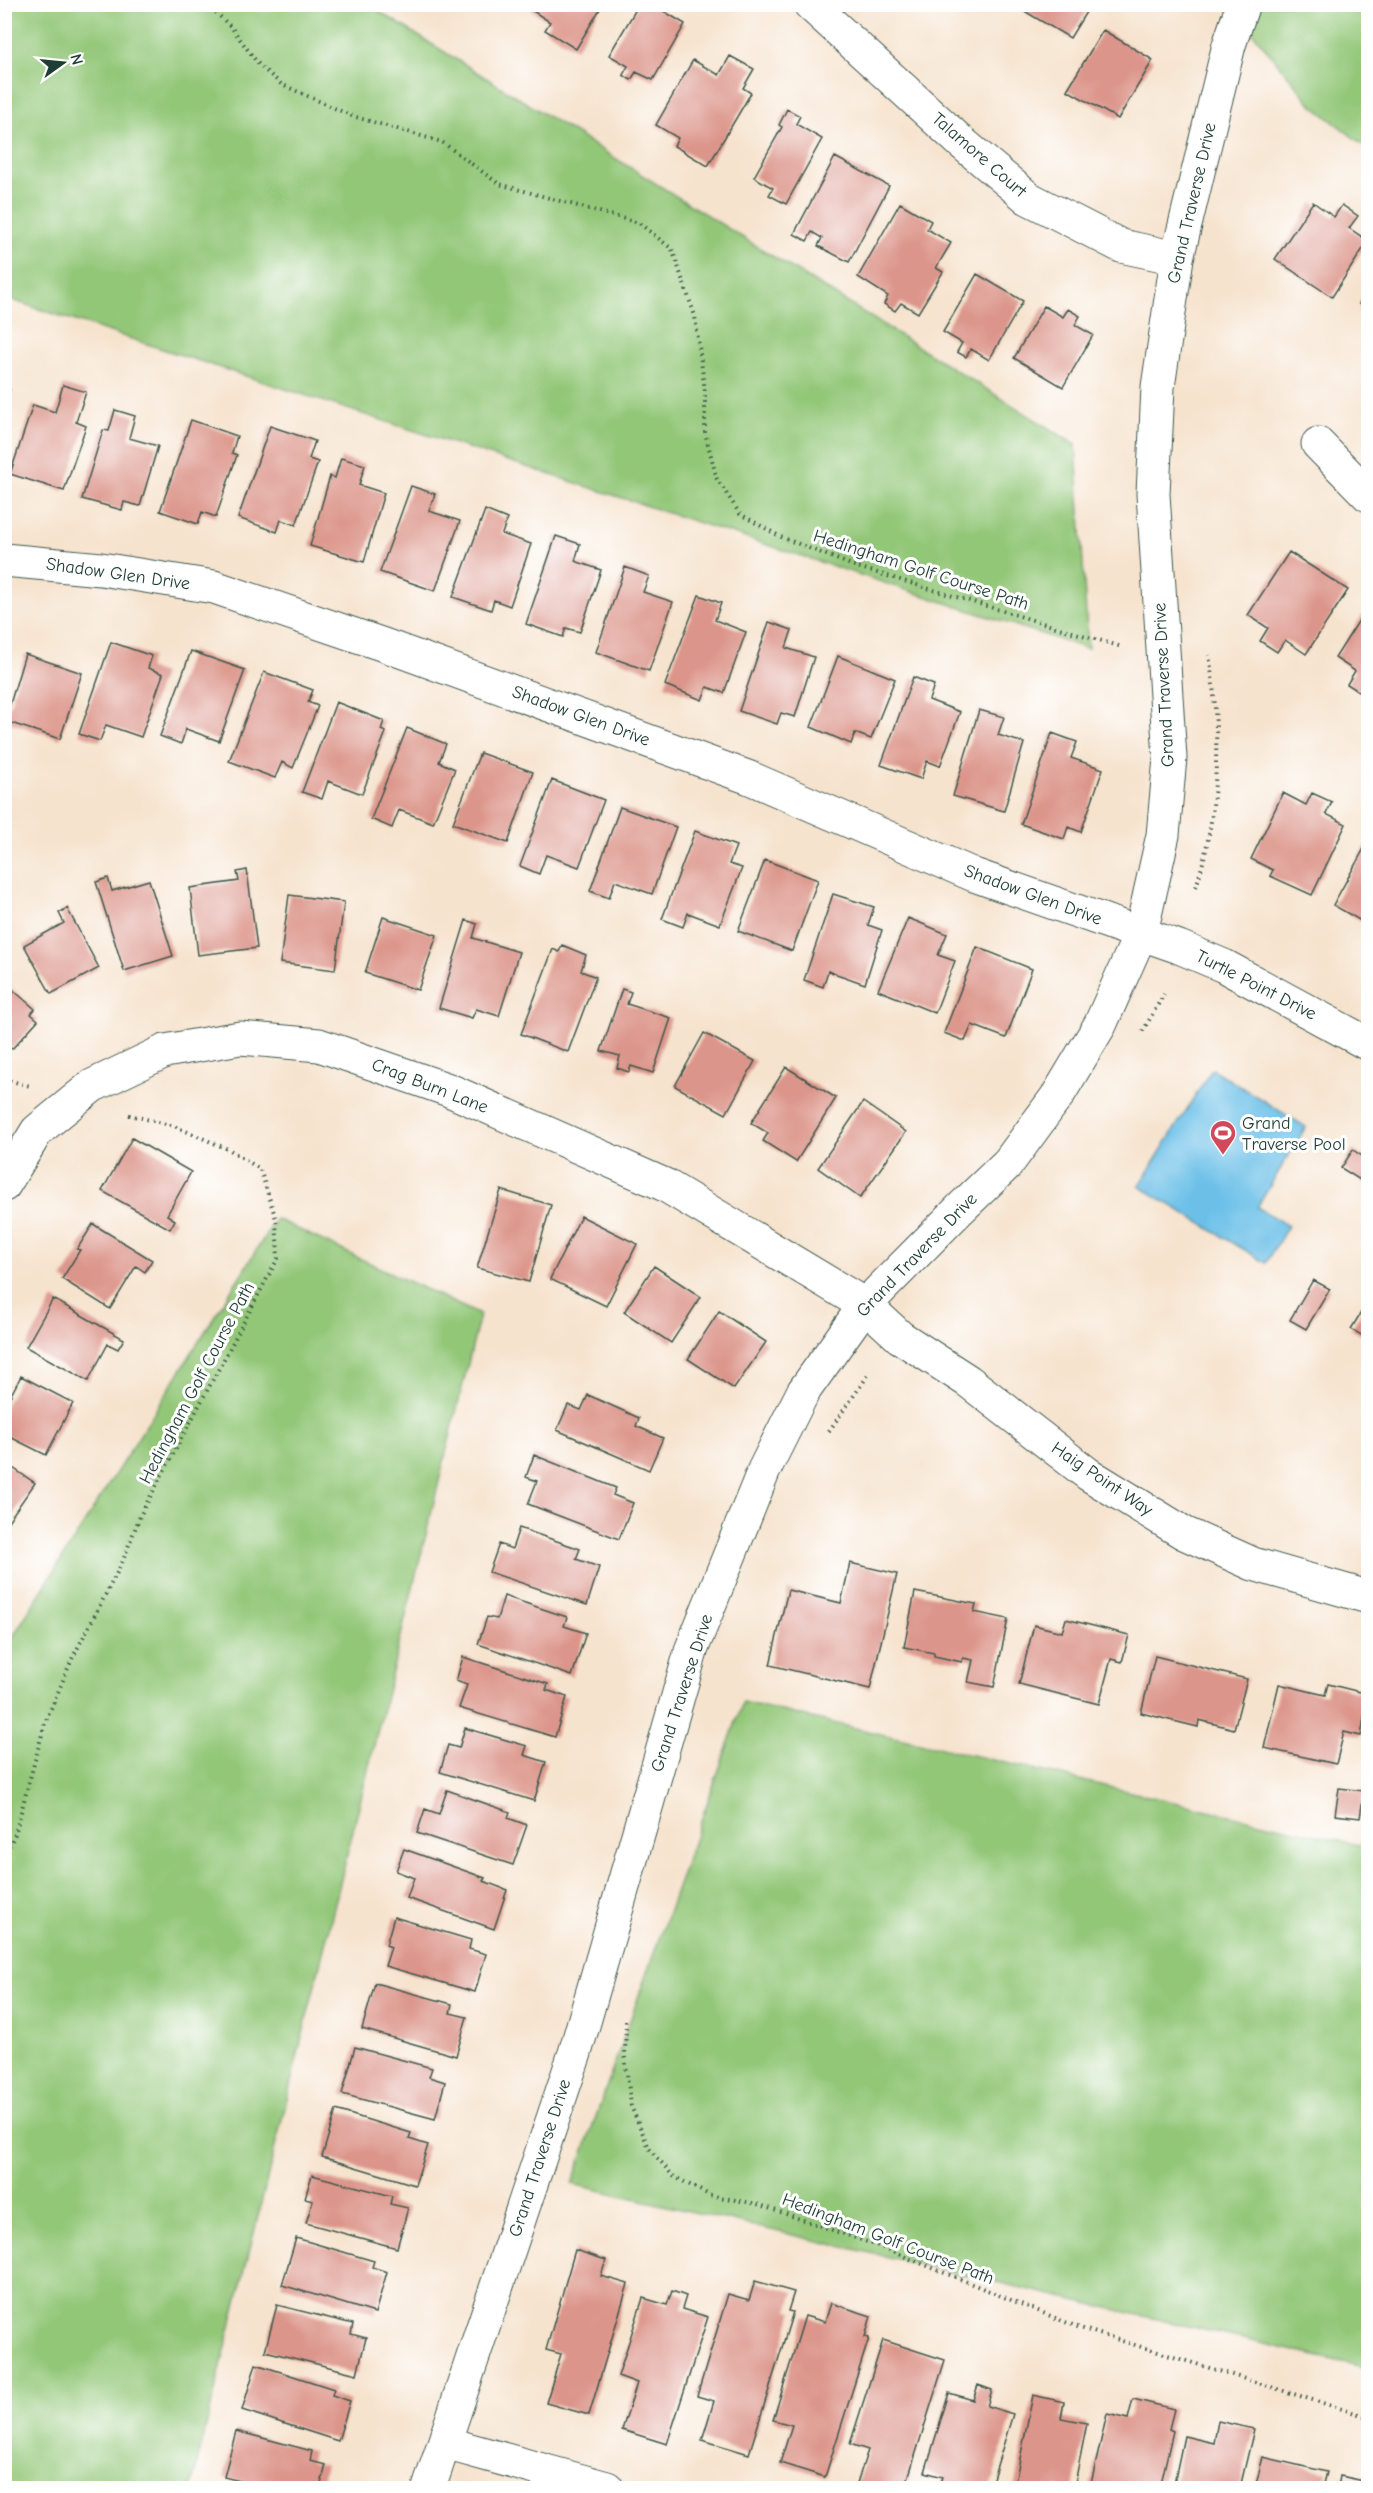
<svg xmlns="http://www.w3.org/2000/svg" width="1373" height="2493" font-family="'Comic Neue',sans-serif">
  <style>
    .green { fill: #93c778; stroke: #598256; stroke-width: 1.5 }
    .water { fill: #6cc0e8; stroke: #467e8e; stroke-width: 1.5 }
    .building { fill: #dc958a }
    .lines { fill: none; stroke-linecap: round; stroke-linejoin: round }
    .minor-casing { stroke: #3f564b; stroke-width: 35 }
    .path { stroke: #3f564b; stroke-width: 4; stroke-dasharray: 1.5 4.5; stroke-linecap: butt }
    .minor { stroke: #fff; stroke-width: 33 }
    .labels { text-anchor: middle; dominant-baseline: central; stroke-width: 6; stroke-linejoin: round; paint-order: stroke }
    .street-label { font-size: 18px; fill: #1f3d34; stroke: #fff }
    .poi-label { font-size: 18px; fill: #1f3d34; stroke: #fff; text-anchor: start }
  </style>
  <rect width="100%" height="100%" fill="#fff"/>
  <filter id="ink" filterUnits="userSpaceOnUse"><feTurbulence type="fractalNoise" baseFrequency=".0167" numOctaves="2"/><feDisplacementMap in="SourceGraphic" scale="12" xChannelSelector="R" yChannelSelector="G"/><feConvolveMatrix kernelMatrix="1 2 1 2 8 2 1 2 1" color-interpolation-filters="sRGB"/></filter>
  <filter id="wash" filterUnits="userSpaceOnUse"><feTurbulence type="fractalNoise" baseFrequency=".008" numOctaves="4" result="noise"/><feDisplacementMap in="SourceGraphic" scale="24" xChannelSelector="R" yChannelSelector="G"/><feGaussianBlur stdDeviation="1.35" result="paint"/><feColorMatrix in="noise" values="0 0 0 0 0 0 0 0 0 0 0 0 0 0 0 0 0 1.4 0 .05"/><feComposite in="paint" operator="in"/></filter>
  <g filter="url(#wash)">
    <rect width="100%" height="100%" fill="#f6e3ce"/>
    <path class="green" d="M 5,4 L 369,5 L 1076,445 L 1088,649 L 5,298 Z
      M 1230,5 L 1368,5 L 1368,149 L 1312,105 Z
      M 276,1219 L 480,1315 L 191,2488 L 5,2488 L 5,1649 Z
      M 743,1702 L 1368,1847 L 1368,2368 L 572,2184 Z"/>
    <path class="water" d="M 1212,1069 L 1306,1127 L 1257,1207 L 1288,1226 L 1266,1263 L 1139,1186 Z"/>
    <g id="blocks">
      <path class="building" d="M 526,4 L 603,4 L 576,49 L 545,30 L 550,22 L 525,6 Z
        M 639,4 L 652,4 L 685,24 L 653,80 L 636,72 L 631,80 L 623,75 L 628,66 L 609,55 Z
        M 1021,4 L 1091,4 L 1070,38 L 1019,8 Z
        M 1103,30 L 1153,60 L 1118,119 L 1067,90 Z
        M 730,56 L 754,69 L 743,88 L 751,93 L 708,166 L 674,146 L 678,138 L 656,125 L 693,60 L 719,75 Z
        M 787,109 L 800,116 L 796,124 L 822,139 L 786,204 L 769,195 L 773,188 L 754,177 L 782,127 L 779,125 Z
        M 835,157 L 889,186 L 849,262 L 818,246 L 822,238 L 812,232 L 807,241 L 794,234 Z
        M 1313,202 L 1334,217 L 1342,205 L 1358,216 L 1349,228 L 1368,241 L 1332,297 L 1275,259 Z
        M 900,203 L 931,221 L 927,229 L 951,243 L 936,268 L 943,272 L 918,313 L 901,303 L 895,311 L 884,304 L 888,296 L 858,277 Z
        M 977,274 L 1023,301 L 989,360 L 971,349 L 966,357 L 957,352 L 962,343 L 943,332 Z
        M 1368,289 L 1368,311 L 1359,304 Z
        M 1044,306 L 1063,317 L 1068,309 L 1080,316 L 1075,325 L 1093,335 L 1063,387 L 1014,358 Z
        M 63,385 L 86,392 L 76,422 L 86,426 L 64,491 L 10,474 L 33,405 L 55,412 Z
        M 4,388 L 10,389 L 5,411 L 4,410 Z
        M 115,410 L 135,416 L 129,438 L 158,446 L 140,506 L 124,502 L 122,510 L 82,499 L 103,430 L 109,431 Z
        M 191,420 L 237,436 L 232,453 L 237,455 L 216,517 L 202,512 L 198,524 L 160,511 Z
        M 270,426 L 315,441 L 309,459 L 318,462 L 296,525 L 281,520 L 277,532 L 238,518 Z
        M 341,458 L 365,465 L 359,485 L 384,493 L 364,562 L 310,546 L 330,476 L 335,478 Z
        M 411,486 L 435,494 L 429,511 L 460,521 L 435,591 L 380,572 Z
        M 485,510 L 507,519 L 502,534 L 531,544 L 510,606 L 494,600 L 491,610 L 453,597 Z
        M 556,536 L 580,544 L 575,561 L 601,570 L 580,632 L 566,628 L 563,637 L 526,624 Z
        M 1289,552 L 1348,590 L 1306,654 L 1285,640 L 1277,652 L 1260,641 L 1268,628 L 1248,615 Z
        M 625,567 L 649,576 L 643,592 L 673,602 L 649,671 L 596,652 Z
        M 699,595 L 721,603 L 715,620 L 746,632 L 724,693 L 707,687 L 702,700 L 665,685 Z
        M 1368,606 L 1368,686 L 1363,694 L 1347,684 L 1355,671 L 1335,658 Z
        M 769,622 L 792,630 L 786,648 L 814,657 L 795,717 L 781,713 L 777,724 L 739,711 Z
        M 111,642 L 152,656 L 148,668 L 163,674 L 141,737 L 106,725 L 100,741 L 79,734 Z
        M 191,651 L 245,670 L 219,741 L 186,729 L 181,744 L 160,736 Z
        M 25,654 L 82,673 L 60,739 L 5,721 Z
        M 838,656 L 895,679 L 871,739 L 855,733 L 851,744 L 811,727 Z
        M 264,672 L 313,690 L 308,702 L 318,706 L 293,768 L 282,762 L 275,778 L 229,761 Z
        M 913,677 L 934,685 L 929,700 L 960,712 L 940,766 L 927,761 L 921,779 L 881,765 Z
        M 336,702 L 384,721 L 381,730 L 386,732 L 362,794 L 328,781 L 322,799 L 302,792 Z
        M 979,710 L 1004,717 L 998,735 L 1024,743 L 1004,811 L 953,796 Z
        M 407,728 L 446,744 L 439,762 L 455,769 L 433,823 L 399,810 L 392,828 L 371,819 Z
        M 1052,733 L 1077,742 L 1071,758 L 1103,769 L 1081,832 L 1068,827 L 1064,839 L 1021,824 Z
        M 480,753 L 533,772 L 508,843 L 453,823 Z
        M 552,780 L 604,800 L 579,867 L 546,855 L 539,874 L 520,866 Z
        M 1283,793 L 1306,805 L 1312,793 L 1332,802 L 1326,814 L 1346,824 L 1312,895 L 1270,876 L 1273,870 L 1251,859 Z
        M 620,807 L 676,827 L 652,894 L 615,881 L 609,898 L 590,891 Z
        M 695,831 L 736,846 L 729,864 L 742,868 L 720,925 L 688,913 L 683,927 L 662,919 Z
        M 1366,845 L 1368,847 L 1368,925 L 1333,905 Z
        M 765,860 L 818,880 L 792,951 L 738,931 Z
        M 247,870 L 257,948 L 198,955 L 190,888 L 239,881 L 237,872 Z
        M 108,878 L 112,891 L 149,880 L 173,956 L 124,971 L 96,882 Z
        M 833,894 L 874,907 L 868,925 L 882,930 L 865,984 L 828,971 L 823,987 L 804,980 Z
        M 289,895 L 344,902 L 335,970 L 280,963 Z
        M 67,908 L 99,968 L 51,994 L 24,945 L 64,923 L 59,913 Z
        M 383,917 L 437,935 L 418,990 L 365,973 Z
        M 908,918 L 947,934 L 938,955 L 955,961 L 935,1013 L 878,990 Z
        M 466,920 L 477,924 L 473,938 L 519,952 L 499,1016 L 476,1009 L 472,1018 L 439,1008 Z
        M 562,945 L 586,955 L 581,971 L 596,977 L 568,1052 L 521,1034 L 553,949 L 559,952 Z
        M 977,947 L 1032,969 L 1006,1038 L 972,1025 L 965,1041 L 944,1033 Z
        M 4,982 L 35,1009 L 31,1014 L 38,1020 L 12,1049 L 4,1043 Z
        M 622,989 L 631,992 L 627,1004 L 671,1018 L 653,1073 L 631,1066 L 629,1072 L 617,1068 L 620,1056 L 601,1051 Z
        M 704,1033 L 755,1061 L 726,1114 L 675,1086 Z
        M 786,1067 L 836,1098 L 796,1162 L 763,1141 L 768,1133 L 751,1123 Z
        M 863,1102 L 906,1132 L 860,1198 L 818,1168 Z
        M 132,1138 L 191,1172 L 167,1215 L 175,1220 L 170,1229 L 102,1191 Z
        M 1353,1150 L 1368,1160 L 1368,1185 L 1341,1168 Z
        M 501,1190 L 551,1205 L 529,1282 L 477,1268 Z
        M 581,1216 L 637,1244 L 606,1306 L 550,1279 Z
        M 93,1224 L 152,1260 L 145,1272 L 136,1266 L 110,1309 L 62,1279 L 80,1250 L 77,1249 Z
        M 654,1266 L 701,1297 L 671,1343 L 624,1312 Z
        M 1313,1280 L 1330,1289 L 1306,1329 L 1290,1320 Z
        M 53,1299 L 124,1339 L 118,1349 L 108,1344 L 88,1381 L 26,1347 Z
        M 1368,1301 L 1368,1339 L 1351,1329 Z
        M 719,1311 L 766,1342 L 734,1389 L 688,1359 Z
        M 21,1376 L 73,1403 L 46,1455 L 4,1434 L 4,1408 Z
        M 588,1395 L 639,1418 L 636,1426 L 663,1438 L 649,1470 L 557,1430 L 568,1405 L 581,1410 Z
        M 534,1455 L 616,1488 L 613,1495 L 633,1503 L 619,1539 L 528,1504 L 537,1481 L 526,1477 Z
        M 4,1462 L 35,1483 L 4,1527 Z
        M 519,1528 L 580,1549 L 576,1559 L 599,1567 L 587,1605 L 489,1572 L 499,1544 L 512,1549 Z
        M 850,1563 L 897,1574 L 870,1689 L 770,1665 L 788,1590 L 841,1603 Z
        M 915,1592 L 976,1604 L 974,1612 L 1008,1619 L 994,1687 L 968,1682 L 973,1660 L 963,1658 L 962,1662 L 934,1656 L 934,1653 L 904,1647 Z
        M 504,1596 L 567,1617 L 564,1626 L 586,1633 L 572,1676 L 478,1644 L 487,1617 L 497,1619 Z
        M 1066,1619 L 1129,1635 L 1122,1662 L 1111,1659 L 1099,1704 L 1019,1684 L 1034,1625 L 1062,1632 Z
        M 1155,1656 L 1247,1679 L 1234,1729 L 1199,1720 L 1198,1727 L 1141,1713 Z
        M 463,1657 L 548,1684 L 546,1690 L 567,1697 L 555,1737 L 459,1708 L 467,1685 L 456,1681 Z
        M 1279,1684 L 1325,1695 L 1328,1684 L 1368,1694 L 1361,1736 L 1344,1732 L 1336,1764 L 1264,1748 Z
        M 465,1728 L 527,1746 L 524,1755 L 546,1762 L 534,1801 L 440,1772 L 448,1745 L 459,1748 Z
        M 1339,1788 L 1364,1791 L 1360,1818 L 1335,1815 Z
        M 447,1790 L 510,1812 L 508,1818 L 527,1825 L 513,1865 L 417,1833 L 425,1809 L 439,1814 Z
        M 404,1849 L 485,1878 L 483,1881 L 507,1890 L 494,1929 L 407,1898 L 414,1878 L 396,1871 Z
        M 394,1917 L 471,1940 L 469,1949 L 486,1954 L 475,1992 L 385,1966 L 391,1947 L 386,1945 Z
        M 375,1983 L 452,2004 L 450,2013 L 467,2017 L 456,2056 L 362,2029 Z
        M 355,2047 L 432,2068 L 429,2077 L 445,2082 L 435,2119 L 342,2094 Z
        M 336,2110 L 411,2133 L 409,2139 L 428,2145 L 415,2185 L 322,2157 Z
        M 312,2175 L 392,2196 L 390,2204 L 408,2208 L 397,2248 L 306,2223 L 313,2200 L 305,2198 Z
        M 296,2238 L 374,2261 L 372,2267 L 387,2272 L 375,2313 L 282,2285 Z
        M 575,2250 L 606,2260 L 601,2276 L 628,2284 L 589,2415 L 546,2403 L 561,2354 L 546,2350 Z
        M 755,2281 L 794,2292 L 788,2311 L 793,2312 L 749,2454 L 702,2440 L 714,2401 L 697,2396 L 728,2294 L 749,2300 Z
        M 672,2291 L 686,2296 L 682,2309 L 708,2317 L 667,2444 L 622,2430 L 637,2383 L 618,2376 L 643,2298 L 667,2305 Z
        M 831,2303 L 871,2316 L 865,2337 L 869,2338 L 825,2477 L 780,2463 L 792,2425 L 773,2420 L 805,2316 L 825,2322 Z
        M 277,2305 L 353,2324 L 351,2334 L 366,2338 L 357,2374 L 265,2351 Z
        M 883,2340 L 945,2360 L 905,2488 L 865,2488 L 856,2486 L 868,2450 L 850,2444 Z
        M 256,2364 L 334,2389 L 332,2395 L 350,2401 L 338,2441 L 242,2410 Z
        M 978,2385 L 992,2390 L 987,2406 L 1013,2414 L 990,2488 L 939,2488 L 943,2477 L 925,2472 L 949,2393 L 973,2400 Z
        M 1033,2395 L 1064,2402 L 1061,2418 L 1087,2423 L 1074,2488 L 1014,2488 Z
        M 1133,2399 L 1174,2409 L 1169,2429 L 1173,2431 L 1160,2488 L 1090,2488 L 1107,2414 L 1128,2419 Z
        M 1218,2421 L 1254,2429 L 1240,2488 L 1173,2488 L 1184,2436 L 1214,2443 Z
        M 236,2431 L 312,2451 L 310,2461 L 326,2465 L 320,2488 L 268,2488 L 224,2477 Z
        M 1263,2457 L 1327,2472 L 1323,2488 L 1255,2488 Z
        M 1368,2465 L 1368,2488 L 1338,2488 L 1340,2476 L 1364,2481 Z"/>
    </g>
  </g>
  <g filter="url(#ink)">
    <use href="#blocks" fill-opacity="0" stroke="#3f564b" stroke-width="1.5"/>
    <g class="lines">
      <g class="minor-casing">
        <path id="minor" d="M 810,4 L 961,142 L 1028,198 L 1121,246 L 1177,258
          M 1318,444 L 1368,495
          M 4,560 L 101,569 L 214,587 L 384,645 L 750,778 L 974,875 L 1179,947 L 1224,966 L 1368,1044
          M 4,1185 L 37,1131 L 92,1086 L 165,1051 L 240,1038 L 319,1045 L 449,1090 L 665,1185 L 865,1305 L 900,1337 L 968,1381 L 1088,1474 L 1184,1533 L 1253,1564 L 1368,1597
          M 445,2443 L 607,2488
          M 429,2488 L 575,2053 L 692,1648 L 764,1470 L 803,1392 L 865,1305 L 960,1209 L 1008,1163 L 1058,1095 L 1100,1025 L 1141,933 L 1163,835 L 1170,758 L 1153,494 L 1158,387 L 1177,258 L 1229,45 L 1243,4"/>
      </g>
      <path class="path" d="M 151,4 L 153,4
        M 207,4 L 231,27 L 259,65 L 281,84 L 352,116 L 442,142 L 499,184 L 639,223 L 672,249 L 695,316 L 705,391 L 705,433 L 717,479 L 740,514 L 781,537 L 854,566 L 1122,647
        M 1196,887 C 1219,816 1221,729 1209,655
        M 1143,1031 L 1164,994
        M 4,1079 L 30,1086
        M 829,1431 L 869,1374
        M 4,1857 L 15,1834 L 45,1723 L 72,1659 L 122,1563 L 140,1516 L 278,1258 L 276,1219 L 260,1169 L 230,1150 L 174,1126 L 126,1114
        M 626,2021 L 625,2057 L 631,2106 L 649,2148 L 673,2176 L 709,2195 L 757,2204 L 876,2245 L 1080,2328 L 1368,2417"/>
      <use href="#minor" class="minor"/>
    </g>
  </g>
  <defs>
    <g id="stadium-pin" transform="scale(1.35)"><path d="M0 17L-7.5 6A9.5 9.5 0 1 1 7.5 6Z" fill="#d1495b" stroke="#fff"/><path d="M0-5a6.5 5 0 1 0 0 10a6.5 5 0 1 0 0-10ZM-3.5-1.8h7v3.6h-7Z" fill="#fff"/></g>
  </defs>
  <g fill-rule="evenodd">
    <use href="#stadium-pin" x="1223" y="1133"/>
  </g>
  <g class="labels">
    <g class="street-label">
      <text transform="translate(979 155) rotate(41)">Talamore Court</text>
      <text transform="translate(1192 203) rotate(-77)">Grand Traverse Drive</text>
      <text transform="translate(921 570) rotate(18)">Hedingham Golf Course Path</text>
      <text transform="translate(118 574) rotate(8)">Shadow Glen Drive</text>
      <text transform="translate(1164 685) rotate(-93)">Grand Traverse Drive</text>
      <text transform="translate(581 716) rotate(20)">Shadow Glen Drive</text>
      <text transform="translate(1033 895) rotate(20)">Shadow Glen Drive</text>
      <text transform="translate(1256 985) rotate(27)">Turtle Point Drive</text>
      <text transform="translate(430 1086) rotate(21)">Crag Burn Lane</text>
      <text transform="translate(917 1255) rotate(-46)">Grand Traverse Drive</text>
      <text transform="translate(197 1383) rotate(-62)">Hedingham Golf Course Path</text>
      <text transform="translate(1102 1479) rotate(34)">Haig Point Way</text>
      <text transform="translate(682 1693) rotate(-72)">Grand Traverse Drive</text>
      <text transform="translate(540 2158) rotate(-72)">Grand Traverse Drive</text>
      <text transform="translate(888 2239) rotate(21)">Hedingham Golf Course Path</text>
    </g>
    <g class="poi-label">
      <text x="1242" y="1123">Grand<tspan x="1242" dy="21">Traverse Pool</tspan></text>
    </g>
  </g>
  <rect width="1373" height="2493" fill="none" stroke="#fff" stroke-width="24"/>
  <g transform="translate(63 63) rotate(75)" stroke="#ffffff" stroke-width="4.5" paint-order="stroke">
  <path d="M0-4.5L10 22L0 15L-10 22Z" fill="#1f3d34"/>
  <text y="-9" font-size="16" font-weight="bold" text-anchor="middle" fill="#1f3d34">N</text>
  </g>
</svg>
